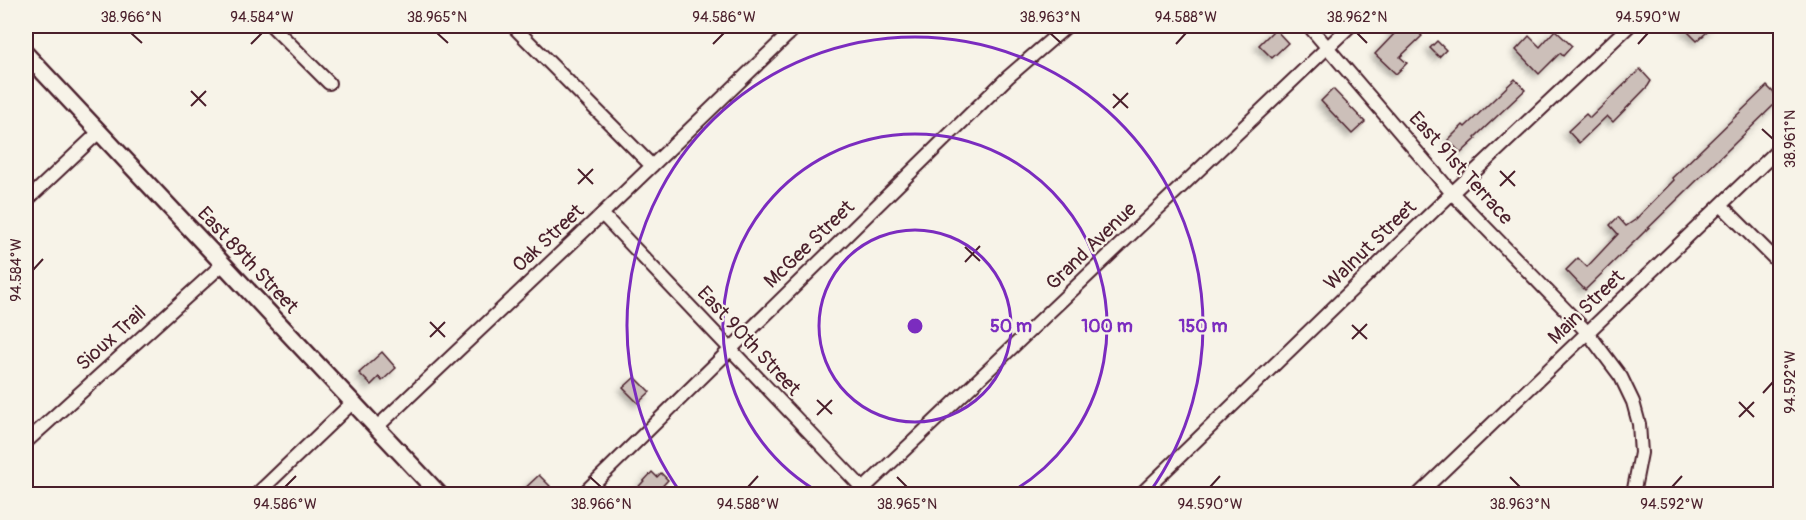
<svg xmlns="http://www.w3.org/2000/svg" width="1806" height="520" font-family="Pangolin,sans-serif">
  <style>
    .building { fill: #ccbfb9; stroke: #4a1f2b; stroke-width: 1.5; filter: url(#shadow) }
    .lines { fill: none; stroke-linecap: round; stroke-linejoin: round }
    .minor-casing { stroke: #4a1f2b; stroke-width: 16 }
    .tertiary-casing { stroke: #4a1f2b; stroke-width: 20 }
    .minor { stroke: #f7f3e8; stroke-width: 12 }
    .tertiary { stroke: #f7f3e8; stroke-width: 15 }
    .ticks { fill: none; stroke: #4a1f2b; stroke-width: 2 }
    .ring { fill: none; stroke: #7b2cbf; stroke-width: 3 }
    .labels { text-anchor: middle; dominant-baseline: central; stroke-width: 4.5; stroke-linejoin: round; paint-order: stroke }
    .street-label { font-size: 20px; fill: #4a1f2b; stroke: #f7f3e8 }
    .centre { fill: #7b2cbf; stroke: #f7f3e8; stroke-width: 3 }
    .ring-label { font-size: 18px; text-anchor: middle; font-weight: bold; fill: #7b2cbf; stroke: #f7f3e8; stroke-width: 4.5; stroke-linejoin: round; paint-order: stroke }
    .neatline { fill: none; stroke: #4a1f2b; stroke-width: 2 }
    .ticks-label { font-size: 15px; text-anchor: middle; fill: #4a1f2b }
  </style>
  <defs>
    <filter id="shadow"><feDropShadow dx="-4" dy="4" stdDeviation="3" flood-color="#0004"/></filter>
  </defs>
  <rect width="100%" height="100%" fill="#f7f3e8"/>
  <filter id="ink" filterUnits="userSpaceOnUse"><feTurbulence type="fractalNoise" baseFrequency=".0167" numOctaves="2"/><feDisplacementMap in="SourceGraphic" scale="12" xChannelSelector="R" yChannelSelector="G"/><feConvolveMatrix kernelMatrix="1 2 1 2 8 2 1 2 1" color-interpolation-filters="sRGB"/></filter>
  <g filter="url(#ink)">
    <path class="building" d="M 1390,26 L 1412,26 L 1422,36 L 1400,57 L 1407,63 L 1396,74 L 1375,54 L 1396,32 Z
      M 1682,26 L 1714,26 L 1697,41 Z
      M 1275,29 L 1288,43 L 1272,58 L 1259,45 Z
      M 1555,30 L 1572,46 L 1563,56 L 1560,53 L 1539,74 L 1516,50 L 1529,36 L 1540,47 Z
      M 1437,41 L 1446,50 L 1439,57 L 1430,48 Z
      M 1640,69 L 1651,81 L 1648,86 L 1613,122 L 1607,116 L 1579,143 L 1568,131 L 1586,114 L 1590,118 Z
      M 1515,79 L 1525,90 L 1475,137 L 1476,139 L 1461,153 L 1448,140 L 1463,125 L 1465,127 Z
      M 1767,86 L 1780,99 L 1585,290 L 1566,270 L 1578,258 L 1587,267 L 1618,234 L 1610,225 L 1618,217 L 1626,226 L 1635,220 L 1674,180 L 1672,178 Z
      M 1333,89 L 1365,122 L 1352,134 L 1321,101 Z
      M 382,352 L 396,368 L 382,381 L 379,377 L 371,385 L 359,373 Z
      M 635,377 L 650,392 L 638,403 L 623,388 Z
      M 652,472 L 657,477 L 661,473 L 668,480 L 654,495 L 631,495 Z
      M 539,475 L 550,486 L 542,495 L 518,495 Z"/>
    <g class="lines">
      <g class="minor-casing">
        <path id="minor" d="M 272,26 L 329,83
          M 513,26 L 652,166
          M 779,26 L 788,35
          M 1309,26 L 1452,193 L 1588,333 L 1621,377 L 1633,402 L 1639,424 L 1641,453 L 1633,494
          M 26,201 L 99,132
          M 1721,205 L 1780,264
          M 602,214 L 868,494
          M 376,428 L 602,214 L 797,26
          M 26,442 L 223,264
          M 257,494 L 352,403
          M 583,494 L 1008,77 L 1067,26
          M 858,494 L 1350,26
          M 1141,494 L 1452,193 L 1629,26
          M 1419,494 L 1780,148"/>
      </g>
      <g class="tertiary-casing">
        <path id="tertiary" d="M 26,54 L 439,494"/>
      </g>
      <use href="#minor" class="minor"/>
      <use href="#tertiary" class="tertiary"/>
    </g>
  </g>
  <path class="ticks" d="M 131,33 L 142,43M 437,33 L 448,43M 1050,33 L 1061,43M 1357,33 L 1367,43M 251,44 L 262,33M 713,44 L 724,33M 1176,44 L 1186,33M 1638,44 L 1648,33M 191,91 L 206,106M 1113,94 L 1128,108M 191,106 L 206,91M 1113,108 L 1128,93M 1762,129 L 1773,139M 578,169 L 593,184M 1500,171 L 1515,186M 578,184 L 593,169M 1500,186 L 1515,171M 965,247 L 980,261M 965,262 L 980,246M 33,270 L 43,259M 430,322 L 445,337M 1352,325 L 1367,339M 430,337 L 445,322M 1352,339 L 1367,324M 1763,393 L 1773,382M 817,400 L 832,414M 1739,402 L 1754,417M 817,415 L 832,400M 1739,417 L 1754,402M 590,477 L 601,487M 897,477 L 907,487M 1510,477 L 1520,487M 285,487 L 296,476M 748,487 L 758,476M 1210,487 L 1220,476M 1672,487 L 1682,476"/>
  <g class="ring">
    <circle cx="915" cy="326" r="96"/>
    <path d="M822 494A192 192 0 1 1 1008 494"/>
    <path d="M681 493A288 288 0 1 1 1149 493"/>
  </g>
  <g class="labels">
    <g class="street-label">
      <text transform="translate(1461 168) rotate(48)">East 91st Terrace</text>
      <text transform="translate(548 238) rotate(-43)">Oak Street</text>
      <text transform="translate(809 244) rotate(-44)">McGee Street</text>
      <text transform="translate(1370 245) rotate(-44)">Walnut Street</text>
      <text transform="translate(1091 246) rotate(-44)">Grand Avenue</text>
      <text transform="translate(248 260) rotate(47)">East 89th Street</text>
      <text transform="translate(1586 307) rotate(-44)">Main Street</text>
      <text transform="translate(111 338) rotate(-42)">Sioux Trail</text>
      <text transform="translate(749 341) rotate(47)">East 90th Street</text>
    </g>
  </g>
  <circle cx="915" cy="326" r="9" class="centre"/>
  <g class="ring-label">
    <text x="1011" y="332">50 m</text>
    <text x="1107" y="332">100 m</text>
    <text x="1203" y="332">150 m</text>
  </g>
  <rect width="1806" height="520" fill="none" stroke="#f7f3e8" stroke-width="66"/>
  <rect x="33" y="33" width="1740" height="454" class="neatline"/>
  <g class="ticks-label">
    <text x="131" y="22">38.966°N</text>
    <text x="262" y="22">94.584°W</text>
    <text x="437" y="22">38.965°N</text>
    <text x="724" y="22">94.586°W</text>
    <text x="1050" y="22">38.963°N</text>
    <text x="1186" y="22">94.588°W</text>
    <text x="1357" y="22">38.962°N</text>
    <text x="1648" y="22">94.590°W</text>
    <text transform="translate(1790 139) rotate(-90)" y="5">38.961°N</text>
    <text transform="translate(16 270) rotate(-90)" y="5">94.584°W</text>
    <text transform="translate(1790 382) rotate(-90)" y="5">94.592°W</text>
    <text x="285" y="509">94.586°W</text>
    <text x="601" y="509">38.966°N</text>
    <text x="748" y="509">94.588°W</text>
    <text x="907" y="509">38.965°N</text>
    <text x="1210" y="509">94.590°W</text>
    <text x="1520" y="509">38.963°N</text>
    <text x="1672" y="509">94.592°W</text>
  </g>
</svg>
